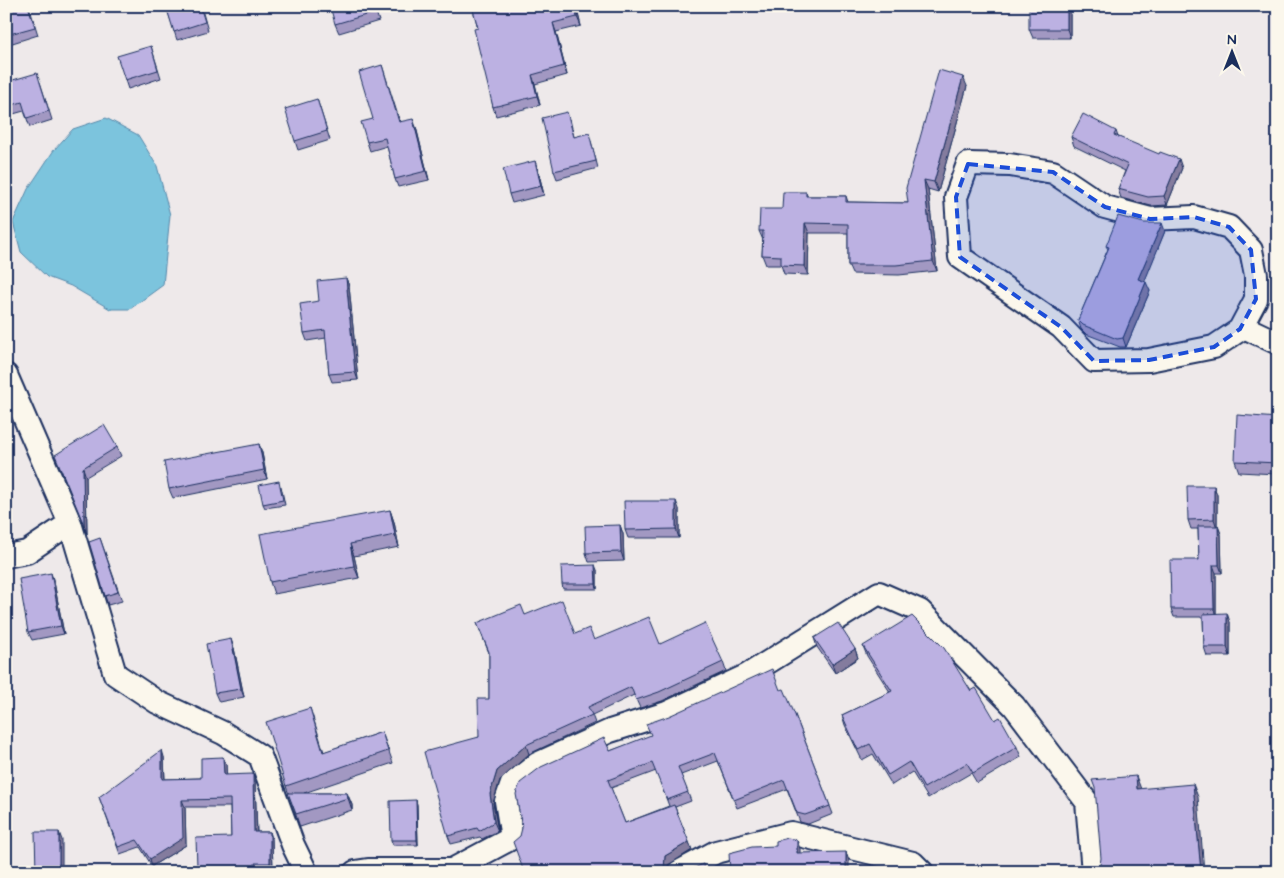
<svg xmlns="http://www.w3.org/2000/svg" width="1284" height="878" font-family="'Architects Daughter',sans-serif">
  <style>
    .water { fill: #7cc4dd; stroke: #58a }
    .lines { fill: none; stroke-linecap: round; stroke-linejoin: round }
    .minor-casing { stroke: #1b2f5e; stroke-width: 26 }
    .minor { stroke: #fbf7ec; stroke-width: 22 }
    .wall { fill: #a298c2; stroke: #1b2f5e; fill-rule: evenodd }
    .shaded-wall { fill: #847c9e; stroke: #1b2f5e }
    .building { fill: #bcb1e2; stroke: #1b2f5e }
    .marked { fill: #1d4ed8; fill-opacity: 0.2; stroke: #1d4ed8; stroke-width: 4; stroke-dasharray: 10 6; stroke-linejoin: round }
  </style>
  <rect width="100%" height="100%" fill="#eee9ea"/>
  <filter id="ink" filterUnits="userSpaceOnUse"><feTurbulence type="fractalNoise" baseFrequency=".02" numOctaves="2"/><feDisplacementMap in="SourceGraphic" scale="10" xChannelSelector="R" yChannelSelector="G"/><feConvolveMatrix kernelMatrix="1 2 1 2 8 2 1 2 1" color-interpolation-filters="sRGB"/></filter>
  <g filter="url(#ink)">
    <path class="water" d="M 106,118 L 138,135 L 157,166 L 170,215 L 163,285 L 130,309 L 110,309 L 71,286 L 47,277 L 21,252 L 13,222 L 28,189 L 54,150 L 73,129 Z"/>
    <g class="lines">
      <g class="minor-casing">
        <path id="minor" d="M 1240,329 L 1256,299 L 1256,275 L 1251,250 L 1229,227 L 1194,217 L 1150,219 L 1105,207 L 1053,172 L 1010,165 L 968,164 L 956,197 L 960,257 L 1061,327 L 1094,361 L 1149,360 L 1214,347 L 1244,327 L 1278,343
          M 6,375 L 70,523 L 115,674 L 157,702 L 223,733 L 260,756 L 293,845 L 306,872
          M 6,556 L 27,552 L 70,523
          M 452,870 L 512,838 L 506,801 L 512,784 L 537,764 L 610,731 L 667,713 L 746,676 L 879,593 L 920,611 L 1014,706 L 1087,802 L 1093,872
          M 355,872 L 368,870 L 452,870 L 457,872
          M 679,872 L 716,852 L 791,833 L 913,863 L 922,872"/>
      </g>
      <use href="#minor" class="minor"/>
    </g>
    <path class="wall" d="M 6,6 L 29,6 L 38,35 L 6,45 Z
      M 166,6 L 201,6 L 208,31 L 177,40 Z
      M 374,6 L 379,21 L 339,33 L 335,24 Z
      M 472,6 L 497,6 L 497,7 L 502,6 L 576,6 L 581,26 L 556,32 L 567,75 L 535,84 L 540,105 L 496,116 L 493,107 L 478,28 Z
      M 1070,6 L 1070,38 L 1033,38 L 1029,29 Z
      M 151,46 L 161,78 L 128,89 L 125,80 Z
      M 382,65 L 400,122 L 416,127 L 429,180 L 398,187 L 395,179 L 387,146 L 370,151 L 367,142 L 373,119 Z
      M 6,82 L 40,82 L 52,120 L 30,127 L 24,111 L 6,116 Z
      M 967,86 L 938,192 L 928,189 L 937,271 L 899,275 L 852,274 L 848,265 L 848,233 L 809,233 L 808,275 L 784,274 L 781,265 L 766,265 L 762,255 L 763,240 L 759,231 L 782,209 L 806,192 L 807,196 L 846,196 L 848,202 L 908,203 Z
      M 317,99 L 330,140 L 298,150 L 295,141 Z
      M 570,119 L 574,137 L 591,141 L 598,168 L 557,179 L 554,171 Z
      M 1116,131 L 1118,137 L 1182,168 L 1167,205 L 1151,206 L 1121,198 L 1118,189 L 1125,171 L 1074,146 L 1071,137 Z
      M 538,170 L 544,195 L 512,203 L 509,194 Z
      M 1165,231 L 1144,281 L 1150,291 L 1126,347 L 1120,347 L 1086,334 L 1081,329 L 1078,320 L 1108,249 L 1106,246 Z
      M 346,278 L 349,286 L 358,380 L 332,382 L 329,374 L 326,338 L 307,341 L 304,333 Z
      M 1278,418 L 1278,499 L 1277,499 L 1273,487 L 1276,474 L 1239,472 L 1235,461 Z
      M 259,444 L 262,453 L 267,479 L 173,498 L 169,489 Z
      M 117,447 L 121,456 L 86,477 L 87,534 L 59,464 Z
      M 281,486 L 285,505 L 265,508 L 263,504 Z
      M 1214,486 L 1217,495 L 1217,526 L 1218,526 L 1221,534 L 1222,573 L 1216,573 L 1216,614 L 1230,622 L 1230,656 L 1207,656 L 1204,647 L 1203,617 L 1174,617 L 1171,609 L 1199,560 L 1198,529 L 1191,529 L 1188,520 Z
      M 679,509 L 679,538 L 628,538 L 625,530 Z
      M 390,510 L 394,522 L 399,547 L 354,556 L 359,578 L 274,594 L 270,582 Z
      M 620,525 L 623,534 L 624,561 L 589,562 L 586,553 Z
      M 100,538 L 122,601 L 108,605 L 105,596 Z
      M 597,570 L 597,589 L 563,589 L 562,584 Z
      M 54,582 L 64,634 L 32,640 L 28,632 Z
      M 525,615 L 575,634 L 594,640 L 660,644 L 723,662 L 726,671 L 662,701 L 640,708 L 634,695 L 592,715 L 595,723 L 529,754 L 500,780 L 493,803 L 498,831 L 482,839 L 480,837 L 451,844 L 448,836 L 479,737 L 489,699 L 489,653 L 477,623 Z
      M 814,638 L 855,649 L 858,658 L 835,673 L 817,647 Z
      M 863,646 L 971,691 L 1017,747 L 1021,757 L 977,783 L 971,773 L 928,798 L 912,772 L 892,785 L 873,754 L 862,760 L 845,725 L 842,715 L 890,692 L 867,656 Z
      M 234,648 L 244,697 L 219,702 L 215,693 Z
      M 780,690 L 795,715 L 833,814 L 808,824 L 800,822 L 787,789 L 737,808 L 718,761 L 681,775 L 691,801 L 675,807 L 692,850 L 668,865 L 520,836 L 610,751 ZM 656,771 L 669,806 L 625,823 L 611,788 Z
      M 310,708 L 324,752 L 382,732 L 393,763 L 304,793 L 347,793 L 352,805 L 352,810 L 300,827 L 286,786 Z
      M 164,757 L 165,779 L 201,778 L 223,757 L 226,764 L 226,775 L 255,781 L 257,832 L 270,832 L 272,839 L 273,870 L 258,870 L 258,872 L 198,872 L 231,837 L 230,807 L 185,807 L 186,845 L 152,866 L 140,847 L 120,854 L 99,797 Z
      M 416,800 L 417,805 L 418,845 L 393,845 L 391,840 Z"/>
    <path class="shaded-wall" d="M 575,6 L 576,6 L 581,26 L 577,17 Z
      M 1067,6 L 1070,6 L 1070,38 L 1067,29 Z
      M 553,23 L 556,32 L 567,75 L 564,66 Z
      M 532,75 L 535,84 L 540,105 L 537,96 Z
      M 963,77 L 967,86 L 938,192 L 934,182 Z
      M 413,119 L 416,127 L 429,180 L 426,171 Z
      M 1179,159 L 1182,168 L 1167,205 L 1164,196 Z
      M 535,161 L 538,170 L 544,195 L 541,186 Z
      M 924,180 L 928,189 L 937,271 L 933,261 Z
      M 805,223 L 809,233 L 808,275 L 804,266 Z
      M 1162,223 L 1165,231 L 1142,288 L 1138,279 Z
      M 346,278 L 349,286 L 358,380 L 355,372 Z
      M 1146,282 L 1150,291 L 1126,347 L 1123,338 Z
      M 259,444 L 262,453 L 267,479 L 264,470 Z
      M 83,468 L 86,477 L 87,534 L 84,525 Z
      M 1214,486 L 1217,495 L 1217,528 L 1214,519 Z
      M 676,501 L 679,509 L 679,538 L 676,529 Z
      M 390,510 L 394,522 L 399,547 L 395,535 Z
      M 620,525 L 623,534 L 624,561 L 621,552 Z
      M 1218,526 L 1221,534 L 1222,573 L 1219,565 Z
      M 350,544 L 354,556 L 359,578 L 354,566 Z
      M 595,565 L 597,570 L 597,589 L 596,584 Z
      M 1213,565 L 1216,573 L 1216,617 L 1214,609 Z
      M 51,573 L 54,582 L 64,634 L 61,626 Z
      M 1227,613 L 1230,622 L 1230,656 L 1227,647 Z
      M 231,639 L 234,648 L 244,697 L 241,689 Z
      M 855,649 L 858,658 L 835,673 L 832,664 Z
      M 526,745 L 529,754 L 500,780 L 493,803 L 498,831 L 494,822 L 490,794 L 497,771 Z
      M 162,750 L 164,757 L 165,786 L 162,779 Z
      M 223,757 L 226,764 L 227,782 L 224,775 Z
      M 253,774 L 255,781 L 257,839 L 254,832 Z
      M 1136,776 L 1141,789 L 1137,789 Z
      M 1193,784 L 1198,797 L 1204,872 L 1201,872 Z
      M 347,793 L 352,805 L 352,810 L 348,798 Z
      M 182,800 L 185,807 L 186,845 L 152,866 L 150,859 Z
      M 416,800 L 417,805 L 418,845 L 417,840 Z
      M 59,832 L 62,840 L 62,872 L 59,872 Z
      M 270,832 L 272,839 L 273,870 L 270,863 Z
      M 797,840 L 800,849 L 800,862 L 797,853 Z
      M 689,842 L 692,850 L 668,865 L 668,872 L 665,872 L 664,869 L 665,856 Z
      M 846,852 L 849,861 L 849,872 L 846,869 Z"/>
    <path class="building" d="M 6,6 L 28,6 L 35,27 L 6,35 Z
      M 166,6 L 200,6 L 205,22 L 174,32 Z
      M 330,6 L 374,6 L 376,12 L 335,24 Z
      M 472,6 L 496,6 L 496,8 L 502,6 L 575,6 L 577,17 L 553,23 L 564,66 L 532,75 L 537,96 L 493,107 L 474,29 L 478,28 Z
      M 1029,6 L 1067,6 L 1067,29 L 1029,29 Z
      M 151,46 L 158,70 L 125,80 L 117,56 Z
      M 382,65 L 399,122 L 413,119 L 426,171 L 395,179 L 385,138 L 367,142 L 361,122 L 373,119 L 359,72 Z
      M 939,70 L 963,77 L 934,182 L 924,180 L 933,261 L 896,265 L 848,265 L 848,224 L 805,223 L 804,266 L 781,265 L 781,256 L 762,255 L 763,231 L 759,231 L 760,209 L 782,209 L 783,192 L 806,192 L 806,196 L 846,196 L 846,202 L 908,203 L 906,188 Z
      M 37,73 L 49,111 L 27,118 L 22,102 L 6,107 L 6,82 Z
      M 317,99 L 327,131 L 295,141 L 285,109 Z
      M 567,112 L 574,137 L 589,133 L 596,161 L 554,171 L 542,118 Z
      M 1083,114 L 1116,131 L 1114,135 L 1159,154 L 1160,152 L 1179,159 L 1164,196 L 1148,197 L 1118,189 L 1128,165 L 1071,137 Z
      M 535,161 L 541,186 L 509,194 L 503,169 Z
      M 1118,216 L 1144,223 L 1162,223 L 1138,279 L 1146,282 L 1123,338 L 1117,339 L 1083,325 L 1078,320 L 1109,247 L 1106,246 Z
      M 346,278 L 355,372 L 329,374 L 325,330 L 304,333 L 300,304 L 319,301 L 317,281 Z
      M 1237,415 L 1278,418 L 1278,463 L 1235,461 Z
      M 104,425 L 117,447 L 83,468 L 84,525 L 55,455 Z
      M 259,444 L 264,470 L 169,489 L 164,462 Z
      M 1278,469 L 1278,488 L 1273,487 Z
      M 279,481 L 283,500 L 263,504 L 259,485 Z
      M 1187,486 L 1214,486 L 1214,519 L 1188,520 Z
      M 624,501 L 676,501 L 676,529 L 625,530 Z
      M 390,510 L 395,535 L 350,544 L 354,566 L 270,582 L 260,534 Z
      M 620,525 L 621,552 L 586,553 L 585,526 Z
      M 1198,526 L 1218,526 L 1219,565 L 1213,565 L 1214,609 L 1171,609 L 1170,560 L 1199,560 Z
      M 100,538 L 118,592 L 105,596 L 89,542 Z
      M 595,565 L 596,584 L 562,584 L 561,566 Z
      M 51,573 L 61,626 L 28,632 L 19,579 Z
      M 562,600 L 575,634 L 589,628 L 594,640 L 649,617 L 660,644 L 705,623 L 723,662 L 659,692 L 636,700 L 631,687 L 588,707 L 592,715 L 526,745 L 497,771 L 490,794 L 494,822 L 479,831 L 477,828 L 448,836 L 424,752 L 479,737 L 478,699 L 489,699 L 489,652 L 477,623 L 521,605 L 525,615 Z
      M 1227,613 L 1227,647 L 1204,647 L 1203,614 Z
      M 912,616 L 944,648 L 971,691 L 976,688 L 995,720 L 1000,717 L 1017,747 L 973,773 L 967,763 L 924,788 L 909,762 L 888,775 L 870,744 L 858,750 L 842,715 L 892,691 L 863,646 Z
      M 838,623 L 855,649 L 832,664 L 814,638 Z
      M 231,639 L 241,689 L 215,693 L 206,644 Z
      M 772,669 L 780,690 L 784,689 L 795,715 L 830,806 L 805,815 L 797,813 L 784,780 L 734,800 L 715,753 L 678,767 L 688,792 L 667,800 L 652,763 L 608,780 L 625,823 L 674,805 L 689,842 L 665,856 L 664,869 L 666,872 L 524,872 L 513,842 L 520,836 L 522,828 L 516,794 L 520,783 L 541,767 L 604,738 L 610,751 L 651,735 L 646,724 L 669,716 Z
      M 310,708 L 323,752 L 382,732 L 388,751 L 286,786 L 266,722 Z
      M 162,750 L 162,779 L 201,778 L 201,758 L 223,757 L 224,775 L 253,774 L 254,832 L 270,832 L 270,863 L 255,863 L 257,872 L 198,872 L 197,866 L 196,838 L 231,837 L 230,799 L 182,800 L 183,838 L 150,859 L 137,840 L 118,847 L 99,797 Z
      M 1136,776 L 1137,789 L 1193,784 L 1201,872 L 1094,872 L 1094,871 L 1100,865 L 1101,858 L 1095,788 L 1092,780 Z
      M 288,793 L 347,793 L 348,798 L 296,814 Z
      M 416,800 L 417,840 L 391,840 L 390,801 Z
      M 35,832 L 59,832 L 59,872 L 36,872 Z
      M 788,838 L 797,840 L 797,853 L 846,852 L 846,869 L 873,867 L 873,872 L 730,872 L 729,853 L 752,847 L 776,846 L 776,841 Z
      M 6,861 L 13,872 L 6,872 Z
      M 703,864 L 707,872 L 686,872 Z
      M 904,867 L 910,872 L 893,872 Z"/>
  </g>
  <path class="marked" d="M 968,164 L 1053,172 L 1105,207 L 1150,219 L 1194,217 L 1229,227 L 1251,250 L 1256,299 L 1240,329 L 1214,347 L 1149,360 L 1094,361 L 1061,327 L 960,257 L 956,197 Z"/>
  <rect width="1284" height="878" fill="none" stroke="#fbf7ec" stroke-width="25"/>
  <rect x="12" y="12" width="1259" height="853" fill="none" stroke="#1b2f5e" stroke-width="2" filter="url(#ink)"/>
  <g transform="translate(1232 52)" stroke="#fbf7ec" stroke-width="4" paint-order="stroke">
  <path d="M0-4L9 19L0 12L-9 19Z" fill="#1b2f5e"/>
  <text y="-8" font-size="14" font-weight="bold" text-anchor="middle" fill="#1b2f5e">N</text>
  </g>
</svg>
